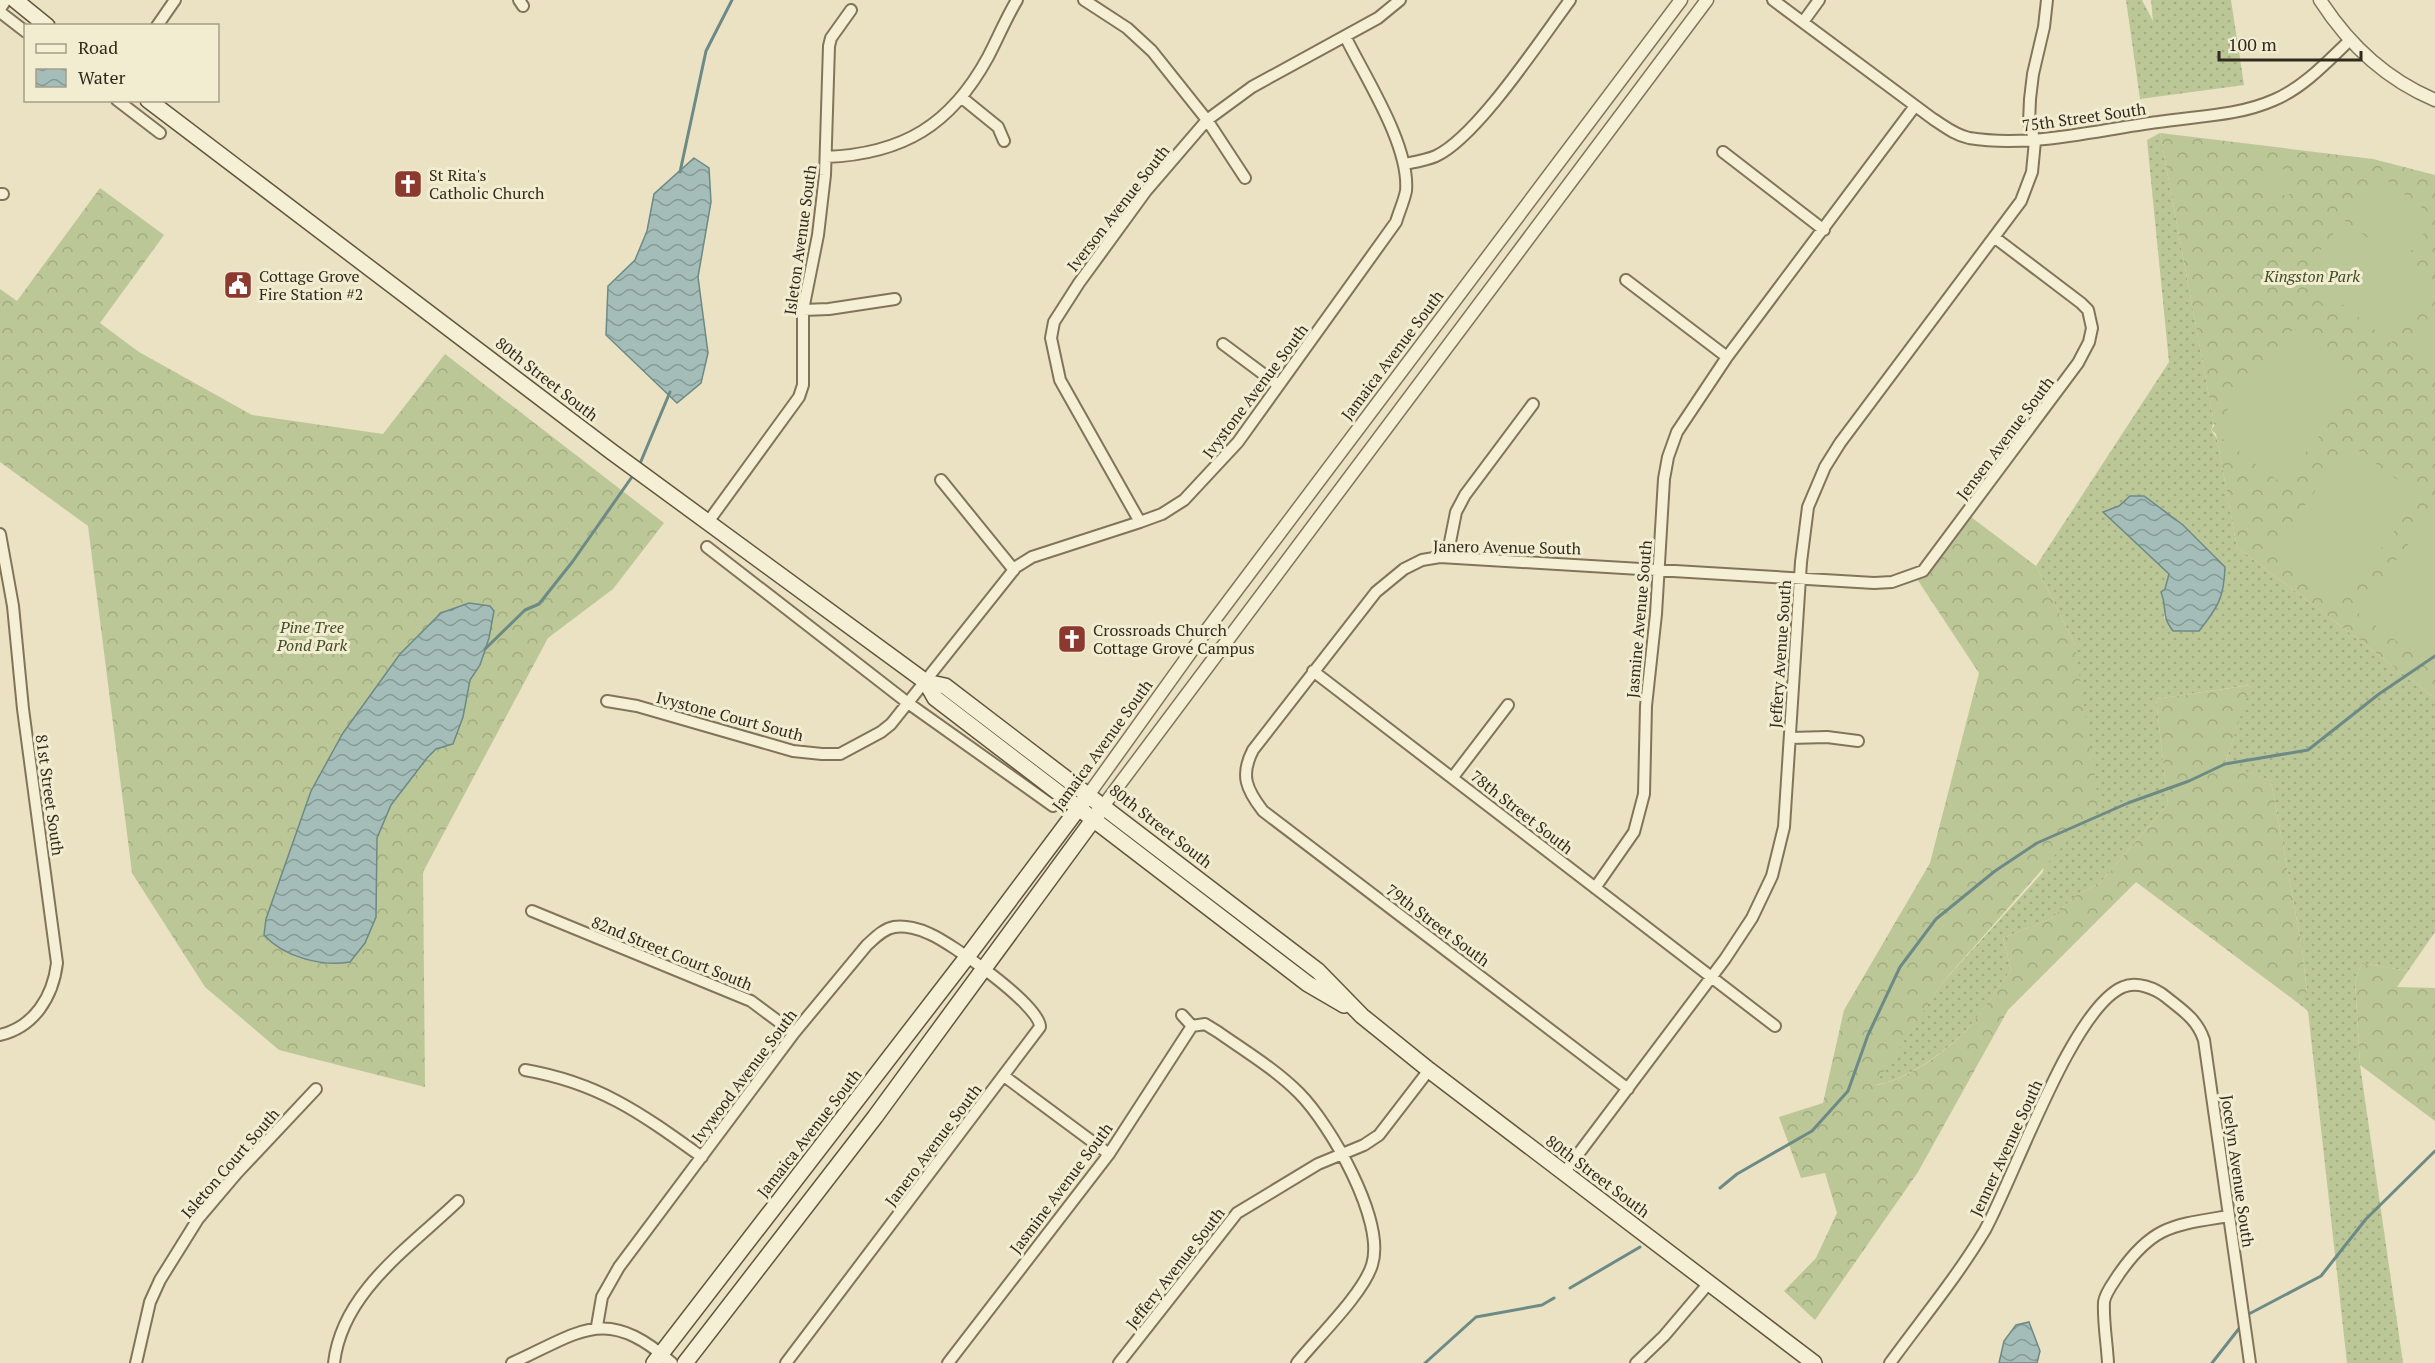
<svg xmlns="http://www.w3.org/2000/svg" width="2435" height="1363" font-family="'PT Serif',serif">
  <style>
    .grass { fill: url(#grass-dots); fill-rule: evenodd }
    .forest { fill: url(#forest-crowns) }
    .pitch { fill: #bcc797 }
    .water { fill: url(#water-waves); stroke: #6c8a86; stroke-width: 1.5 }
    .lines { fill: none; stroke-linecap: round; stroke-linejoin: round }
    .stream { stroke: #6c8a86; stroke-width: 3 }
    .minor-casing { stroke: #82745b; stroke-width: 14 }
    .tertiary-casing { stroke: #82745b; stroke-width: 15 }
    .secondary-casing { stroke: #64553e; stroke-width: 18 }
    .minor { stroke: #f5efd5; stroke-width: 10 }
    .tertiary { stroke: #f5efd5; stroke-width: 12 }
    .secondary { stroke: #f5efd5; stroke-width: 15 }
    .labels { text-anchor: middle; dominant-baseline: central; stroke-width: 6; stroke-linejoin: round; paint-order: stroke }
    .street-label { font-size: 16px; fill: #332a1e; stroke: #f2ecd1 }
    .poi-label { font-size: 16px; fill: #332a1e; stroke: #f2ecd1; text-anchor: start }
    .park-label { font-size: 16px; font-style: italic; fill: #404e26; stroke: #f2ecd1 }
  </style>
  <defs>
    <pattern id="grass-dots" width="8" height="8" patternUnits="userSpaceOnUse" patternTransform="scale(1.5)"><rect width="8" height="8" fill="#bcc797"/><path d="M2 2h.1M6 6h.1" fill="none" stroke="#a2ab82" stroke-width="1.8" stroke-linecap="round"/></pattern>
    <pattern id="forest-crowns" width="20" height="18" patternUnits="userSpaceOnUse" patternTransform="scale(1.5)"><rect width="20" height="18" fill="#bcc797"/><path d="M2 6a3 3 0 1 1 6 0M12 15a3 3 0 1 1 6 0" fill="none" stroke="#a2ab82"/></pattern>
    <pattern id="water-waves" width="16" height="10" patternUnits="userSpaceOnUse" patternTransform="scale(1.5)"><rect width="16" height="10" fill="#a4bdb8"/><path d="M0 5q4-4 8 0t8 0" fill="none" stroke="#869a95"/></pattern>
  </defs>
  <rect width="100%" height="100%" fill="#eae2c2"/>
  <path class="grass" d="M 2126,0 L 2142,0 L 2153,21 L 2151,0 L 2231,0 L 2244,85 L 2140,99 Z
    M 2160,133 L 2214,423 L 2211,430 L 2217,439 L 2237,547 L 2435,698 L 2435,932 L 2408,971 L 2362,963 L 2355,980 L 2360,1065 L 2403,1363 L 2347,1363 L 2308,1011 L 2298,1003 L 2307,992 L 2302,948 L 2271,781 L 2225,764 L 2250,685 L 2156,699 L 2168,804 L 2100,883 L 2075,896 L 2052,918 L 2003,938 L 2011,970 C 1997,989 1984,1010 1969,1027 C 1950,1049 1903,1083 1874,1085 L 1942,983 L 2043,872 L 2075,645 L 2036,566 L 2169,362 L 2147,140 ZM 2144,497 L 2183,525 L 2225,567 L 2164,619 L 2164,599 L 2169,574 L 2104,513 Z"/>
  <path class="forest" d="M 2160,133 L 2373,159 L 2435,175 L 2435,698 L 2237,547 Z
    M 100,188 L 164,235 L 100,323 L 139,352 L 252,415 L 383,434 L 445,354 L 664,523 L 613,589 L 548,638 L 423,872 L 425,1087 L 279,1050 L 205,987 L 132,873 L 88,526 L 0,462 L 0,289 L 17,301 Z
    M 1967,514 L 2036,566 L 2075,645 L 2099,805 L 1942,983 L 1875,1085 C 1903,1083 1951,1049 1969,1027 C 1984,1009 1997,989 2011,970 L 2003,938 L 2052,918 L 2075,896 L 2100,883 L 2168,804 L 2156,699 L 2251,685 L 2225,763 L 2271,781 L 2302,948 L 2307,993 L 2298,1003 L 2136,882 L 2008,1010 L 1918,1172 L 1815,1320 L 1784,1291 L 1816,1258 L 1837,1213 L 1825,1173 L 1801,1178 L 1779,1117 L 1823,1103 L 1844,1010 L 1930,863 L 1979,673 L 1915,576 Z
    M 2362,963 L 2408,971 L 2397,987 L 2435,988 L 2435,1121 L 2360,1065 L 2355,980 Z"/>
  <path class="pitch" d="M 2287,169 L 2291,194 L 2266,198 L 2262,172 Z
    M 2380,175 L 2435,218 L 2404,261 L 2347,217 Z
    M 2344,220 L 2433,288 L 2391,343 L 2303,273 Z
    M 2435,309 L 2435,375 L 2403,350 Z
    M 2295,327 L 2364,381 L 2281,483 L 2211,430 Z
    M 2350,444 L 2420,497 L 2342,601 L 2273,548 Z
    M 2435,509 L 2435,655 L 2428,664 L 2357,612 Z"/>
  <path class="water" d="M 694,158 L 709,168 L 711,202 L 698,277 L 708,353 L 701,383 L 677,403 L 606,335 L 608,286 L 635,260 L 647,231 L 654,194 Z
    M 2130,496 L 2144,496 L 2183,525 L 2225,567 C 2224,598 2218,607 2199,631 L 2173,631 C 2160,614 2168,609 2161,592 L 2165,589 L 2169,574 L 2103,512 L 2119,506 Z
    M 469,603 L 490,606 L 494,611 L 489,638 L 480,665 L 470,680 L 463,717 L 453,744 L 436,749 L 427,758 L 391,805 L 377,838 L 376,917 L 365,943 L 350,962 C 322,967 284,957 264,935 L 266,919 L 311,791 L 343,733 L 400,654 L 441,613 Z
    M 2029,1322 L 2040,1351 L 2037,1363 L 1999,1363 L 2004,1341 L 2016,1325 Z"/>
  <g class="lines">
    <path class="stream" d="M 680,172 L 706,51 L 732,0
      M 639,466 L 670,392
      M 485,649 L 525,610 L 539,604 L 573,561 L 634,474
      M 1720,1188 L 1737,1174 L 1812,1131 L 1848,1091 L 1868,1035 L 1900,967 L 1936,919 L 1995,871 L 2037,843 L 2128,803 L 2189,781 L 2225,764 L 2308,750 L 2379,694 L 2435,656
      M 1570,1288 L 1640,1247
      M 2247,1315 L 2321,1276 L 2366,1219 L 2435,1151
      M 1425,1363 L 1476,1317 L 1542,1305 L 1554,1298
      M 2212,1363 L 2241,1326"/>
    <g class="minor-casing">
      <path id="minor" d="M 519,0 L 523,6
        M 1084,0 L 1127,28 L 1152,51 L 1207,120 L 1245,178
        M 1773,0 L 1933,119 C 1944,126 1955,135 1969,138 C 2031,148 2096,130 2158,122 C 2197,116 2238,116 2274,100 C 2303,88 2327,62 2349,41
        M 0,9 L 6,0
        M 0,12 L 26,32
        M 1803,22 L 1819,0
        M 157,26 L 175,0
        M 961,97 L 998,127 L 1004,141
        M 117,100 L 160,133
        M 1723,152 L 1824,230
        M 826,157 C 903,154 951,125 988,57 C 998,38 1006,18 1017,0
        M 1405,164 C 1415,162 1427,160 1436,156 C 1477,137 1541,39 1570,0
        M 0,194 L 3,194
        M 1626,280 L 1727,357
        M 803,310 L 829,309 L 895,299
        M 1223,344 L 1278,385
        M 941,480 L 1014,570
        M 708,522 L 799,397 L 803,385 L 803,310 L 818,235 L 825,175 L 829,46 L 831,38 L 851,10
        M 1140,522 L 1060,380 L 1051,338 L 1054,322 L 1079,283 L 1146,191 L 1207,120 L 1252,87 L 1378,18 L 1400,0
        M 0,534 L 13,606 L 23,709 L 57,963 C 53,997 34,1027 0,1035
        M 707,547 L 908,703 L 1053,806
        M 1447,557 L 1456,512 L 1465,495 L 1533,404
        M 1313,671 L 1775,1026
        M 607,701 L 637,706 L 793,751 L 822,754 L 840,754 L 881,732 L 891,724 L 1016,567 L 1032,557 L 1140,522 L 1162,514 L 1184,500 L 1238,442 L 1396,222 C 1399,212 1404,201 1406,191 C 1410,146 1366,79 1346,38
        M 1790,738 L 1827,737 L 1858,741
        M 1453,777 L 1508,705
        M 1595,888 L 1634,832 L 1644,794 L 1646,706 L 1656,614 L 1664,479 L 1668,457 L 1677,432 L 1727,357 L 1915,106
        M 532,911 L 751,1001 L 794,1033
        M 1182,1015 L 1192,1026
        M 1192,1026 L 1205,1024 L 1218,1032 C 1245,1051 1275,1069 1299,1093 C 1330,1124 1386,1221 1372,1265 C 1363,1294 1317,1338 1297,1363
        M 525,1070 C 600,1083 642,1114 702,1157
        M 1004,1076 L 1109,1154
        M 1628,1089 L 1263,811 C 1246,789 1240,775 1253,750 L 1376,592 L 1404,569 L 1422,560 L 1440,557 L 1874,583 L 1892,582 L 1923,571 L 2078,363 L 2089,342 L 2092,328 L 2088,310 L 2081,303 L 1994,237
        M 1564,1173 L 1725,959 L 1752,918 L 1772,876 L 1784,827 L 1801,562 L 1808,507 L 1825,467 L 1840,443 L 2021,201 L 2032,172 L 2035,141 L 2029,123 L 2030,99 L 2033,74 L 2044,27 L 2047,0
        M 597,1326 L 602,1297 L 619,1267 L 794,1033 L 867,945 C 875,938 883,929 894,927 C 905,925 920,929 930,934 C 951,943 1040,1005 1040,1027 L 786,1363
        M 136,1363 L 150,1302 L 160,1280 L 198,1219 L 237,1173 L 316,1089
        M 334,1363 C 342,1292 410,1247 458,1201
        M 512,1363 C 581,1332 605,1304 672,1363
        M 948,1363 L 1109,1154 L 1192,1026
        M 1119,1363 L 1237,1213 L 1318,1164 L 1364,1145 L 1379,1135 L 1429,1070
        M 1636,1363 L 1664,1336 L 1709,1283
        M 1890,1363 C 1922,1319 1957,1277 1985,1230 C 2014,1178 2072,1008 2123,987 C 2136,981 2155,988 2166,997 C 2182,1010 2197,1019 2204,1040 L 2250,1363
        M 2108,1363 C 2107,1343 2103,1322 2104,1302 C 2105,1293 2114,1282 2119,1274 C 2153,1225 2174,1225 2229,1216"/>
    </g>
    <g class="tertiary-casing">
      <path id="tertiary" d="M 2320,0 C 2349,45 2385,79 2435,100
        M 1089,794 L 1203,635 L 1681,0
        M 1104,805 L 1707,0"/>
    </g>
    <g class="secondary-casing">
      <path id="secondary" d="M 15,0 L 47,26
        M 148,100 L 612,452 L 926,682 L 945,686 L 1318,971 L 1362,1016 L 1429,1070 L 1814,1363
        M 926,682 L 935,698 L 1308,984 L 1344,1005
        M 654,1363 L 967,957 L 1089,794
        M 685,1363 L 875,1117 L 1104,805"/>
    </g>
    <use href="#minor" class="minor"/>
    <use href="#tertiary" class="tertiary"/>
    <use href="#secondary" class="secondary"/>
  </g>
  <defs>
    <g id="church-square" transform="scale(1.5)"><rect x="-9" y="-9" width="18" height="18" rx="4" fill="#8c3930" stroke="#f2ecd1"/><path d="M-1.2-6h2.4v3.5h3.3v2.4h-3.3V6h-2.4V-.1h-3.3v-2.4h3.3Z" fill="#fff"/></g>
    <g id="civic-square" transform="scale(1.5)"><rect x="-9" y="-9" width="18" height="18" rx="4" fill="#8c3930" stroke="#f2ecd1"/><path d="M-.6-6.5H3V-4.5H.6V-3L4-1V1h2V6H-6V1h2V-1L-.6-3ZM-1.2 2.5V6h2.4V2.5Z" fill="#fff"/></g>
  </defs>
  <g fill-rule="evenodd">
    <use href="#church-square" x="408" y="184"/>
    <use href="#civic-square" x="238" y="285"/>
    <use href="#church-square" x="1072" y="639"/>
  </g>
  <g class="labels">
    <g class="street-label">
      <text transform="translate(2084 117) rotate(-8)">75th Street South</text>
      <text transform="translate(1118 208) rotate(-52)">Iverson Avenue South</text>
      <text transform="translate(800 240) rotate(-82)">Isleton Avenue South</text>
      <text transform="translate(1392 355) rotate(-53)">Jamaica Avenue South</text>
      <text transform="translate(547 379) rotate(38)">80th Street South</text>
      <text transform="translate(1255 391) rotate(-53)">Ivystone Avenue South</text>
      <text transform="translate(2005 438) rotate(-53)">Jensen Avenue South</text>
      <text transform="translate(1507 547) rotate(1)">Janero Avenue South</text>
      <text transform="translate(1639 619) rotate(-85)">Jasmine Avenue South</text>
      <text transform="translate(1780 654) rotate(-86)">Jeffery Avenue South</text>
      <text transform="translate(730 716) rotate(15)">Ivystone Court South</text>
      <text transform="translate(1102 745) rotate(-54)">Jamaica Avenue South</text>
      <text transform="translate(50 795) rotate(82)">81st Street South</text>
      <text transform="translate(1522 812) rotate(38)">78th Street South</text>
      <text transform="translate(1161 826) rotate(38)">80th Street South</text>
      <text transform="translate(1438 925) rotate(37)">79th Street South</text>
      <text transform="translate(672 953) rotate(22)">82nd Street Court South</text>
      <text transform="translate(744 1076) rotate(-53)">Ivywood Avenue South</text>
      <text transform="translate(809 1133) rotate(-52)">Jamaica Avenue South</text>
      <text transform="translate(933 1145) rotate(-53)">Janero Avenue South</text>
      <text transform="translate(2006 1148) rotate(-65)">Jenner Avenue South</text>
      <text transform="translate(230 1163) rotate(-49)">Isleton Court South</text>
      <text transform="translate(2238 1171) rotate(82)">Jocelyn Avenue South</text>
      <text transform="translate(1598 1176) rotate(37)">80th Street South</text>
      <text transform="translate(1061 1188) rotate(-53)">Jasmine Avenue South</text>
      <text transform="translate(1175 1268) rotate(-52)">Jeffery Avenue South</text>
    </g>
    <g class="poi-label">
      <text x="429" y="175">St Rita's<tspan x="429" dy="18">Catholic Church</tspan></text>
      <text x="259" y="276">Cottage Grove<tspan x="259" dy="18">Fire Station #2</tspan></text>
      <text x="1093" y="630">Crossroads Church<tspan x="1093" dy="18">Cottage Grove Campus</tspan></text>
    </g>
    <g class="park-label">
      <text x="2312" y="276">Kingston Park</text>
      <text x="312" y="627">Pine Tree<tspan x="312" dy="18">Pond Park</tspan></text>
    </g>
  </g>
  <rect x="24" y="24" width="195" height="78" fill="#f2ecd1" stroke="#a69e89" stroke-width="1.5"/>
  <rect x="36" y="44" width="30" height="9" fill="#f5efd5" stroke="#a69e89" stroke-width="1.5"/>
  <text x="78" y="54" font-size="18" fill="#332a1e">Road</text>
  <rect x="36" y="69" width="30" height="18" fill="url(#water-waves)" stroke="#a69e89" stroke-width="1.5"/>
  <text x="78" y="84" font-size="18" fill="#332a1e">Water</text>
  <path d="M2219 51v9h142v-9" fill="none" stroke="#332a1e" stroke-width="3"/>
  <text x="2228" y="51" font-size="18" fill="#332a1e" stroke="#f2ecd1" stroke-width="4.5" paint-order="stroke">100 m</text>
</svg>
